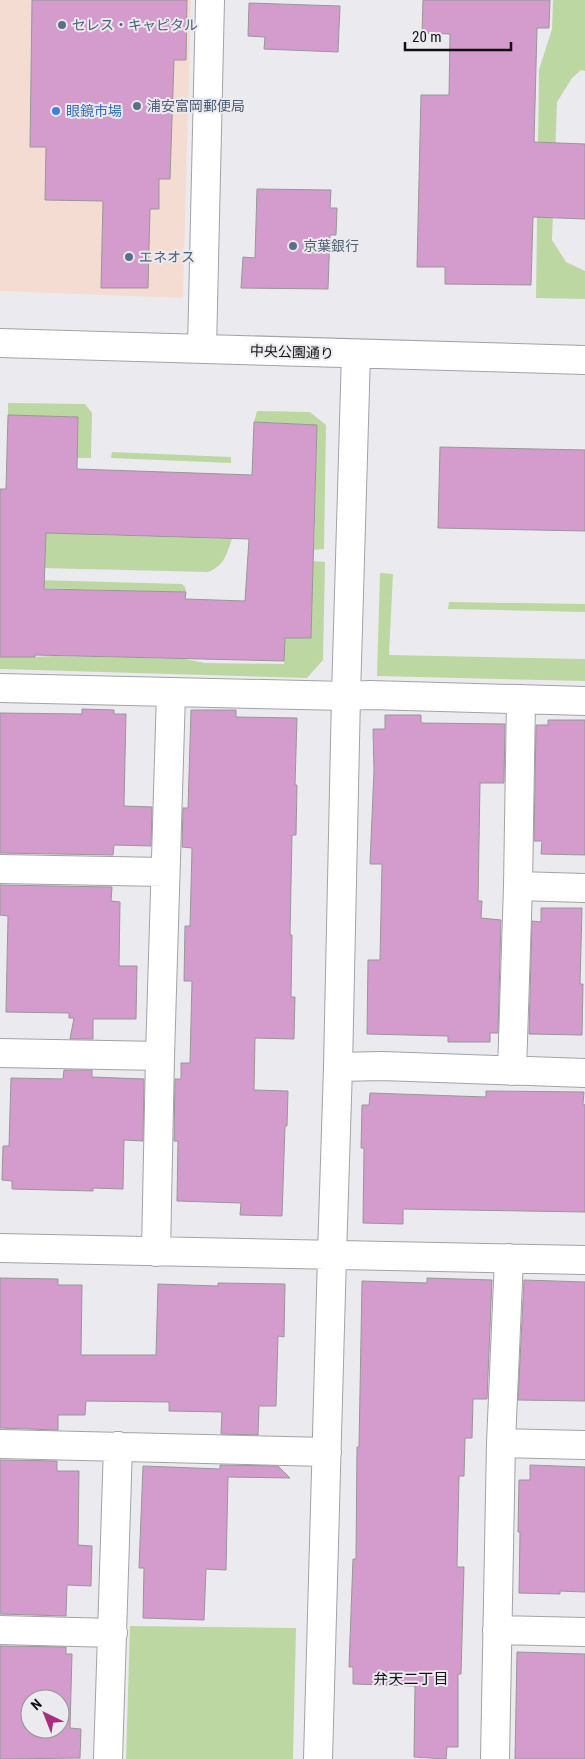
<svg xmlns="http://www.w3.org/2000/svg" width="585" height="1759" font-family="'Roboto Condensed','Noto Sans JP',sans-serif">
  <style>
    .commercial { fill: #f4dcd2 }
    .green { fill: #bdd7a3 }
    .building { fill: #d39ccc; stroke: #999699; fill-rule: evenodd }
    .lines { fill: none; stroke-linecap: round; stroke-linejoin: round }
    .minor-casing { stroke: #a2a3a6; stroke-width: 30 }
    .minor { stroke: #fff; stroke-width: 28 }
    .service-dot { fill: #5c6f8a; stroke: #ebebef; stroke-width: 2 }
    .shop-dot { fill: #3f7fe0; stroke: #ebebef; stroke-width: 2 }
    .labels { text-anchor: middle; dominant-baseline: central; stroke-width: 4; stroke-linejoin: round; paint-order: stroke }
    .service-label { font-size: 14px; fill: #4e5e75; stroke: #ebebef; text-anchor: start }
    .shop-label { font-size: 14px; fill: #366cbe; stroke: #ebebef; text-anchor: start }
    .street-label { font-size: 14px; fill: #111112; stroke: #ebebef }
    .neighbourhood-label { font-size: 15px; fill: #111112; stroke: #ebebef }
  </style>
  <rect width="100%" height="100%" fill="#ebebef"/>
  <path class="commercial" d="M 0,0 L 191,0 L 183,298 L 0,291 Z"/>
  <path class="green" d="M 553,0 L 585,0 L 585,71 L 581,70 L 572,78 L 557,102 L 552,240 L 566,262 L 585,271 L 585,299 L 536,298 L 539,70 L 552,29 Z
    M 8,403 L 85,404 L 92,413 L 91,458 L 77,458 L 78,417 L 8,415 Z
    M 257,411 L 310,412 L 326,425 L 324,549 L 314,550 L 317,425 L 254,422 Z
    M 112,452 L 231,457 L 231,463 L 111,458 Z
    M 46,530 L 75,530 L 96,535 L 232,539 C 226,555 225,565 208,572 L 0,567 L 0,555 L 45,556 Z
    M 313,561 L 325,562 L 323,660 L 307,678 L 0,669 L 0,657 L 35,657 L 53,656 L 184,659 L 205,663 L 284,664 L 285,638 L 311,638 Z
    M 380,573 L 393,574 L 389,655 L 585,659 L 585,681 L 377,676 Z
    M 0,579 L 182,584 L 185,587 L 186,592 L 36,588 Z
    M 449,602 L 585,604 L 585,612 L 448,609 Z
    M 130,1626 L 296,1628 L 293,1759 L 126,1759 Z"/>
  <path class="building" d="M 32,0 L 187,0 L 186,60 L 174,60 L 170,179 L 159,179 L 159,209 L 150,209 L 148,288 L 101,288 L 103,201 L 45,200 L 46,147 L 30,147 Z
    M 423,0 L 550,0 L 549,28 L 537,28 L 534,142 L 585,144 L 585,219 L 533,217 L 531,285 L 445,284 L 445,267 L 417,267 L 421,95 L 449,95 L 450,34 L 422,33 Z
    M 249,3 L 340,6 L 338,52 L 264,49 L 265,37 L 248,36 Z
    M 257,189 L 331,190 L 330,208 L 337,208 L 336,235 L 330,235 L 328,289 L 241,288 L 243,257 L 255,258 Z
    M 8,415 L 78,417 L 77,469 L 252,475 L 254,422 L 317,425 L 311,638 L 285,638 L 284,661 L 35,655 L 35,657 L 0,657 L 0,489 L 6,489 ZM 46,533 L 249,539 L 245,601 L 185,599 L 186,592 L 44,589 Z
    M 440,447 L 585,450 L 585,531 L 438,528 Z
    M 82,709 L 114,710 L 114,714 L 126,714 L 124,806 L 152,807 L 151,846 L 114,845 L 113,855 L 0,853 L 0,713 L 82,714 Z
    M 191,710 L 236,710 L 236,717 L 297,718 L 295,785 L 297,785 L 296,835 L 292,835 L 290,935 L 292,935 L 291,997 L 295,997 L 294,1039 L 255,1038 L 254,1090 L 288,1091 L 287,1126 L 285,1126 L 282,1216 L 240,1215 L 241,1203 L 177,1201 L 178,1141 L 174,1141 L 175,1079 L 181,1079 L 181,1063 L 190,1063 L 192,981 L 184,981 L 185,926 L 190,926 L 192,848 L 182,847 L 183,808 L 188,808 Z
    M 385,715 L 421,715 L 421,723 L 505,724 L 504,783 L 480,783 L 478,901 L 482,901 L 481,918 L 501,920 L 498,1033 L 490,1033 L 490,1042 L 448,1042 L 448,1036 L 367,1034 L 368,960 L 380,960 L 382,864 L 370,864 L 374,770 L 373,729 L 385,729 Z
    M 548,720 L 585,720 L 585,855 L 541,854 L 542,841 L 534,841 L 536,725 L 548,725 Z
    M 0,885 L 112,887 L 111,901 L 120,902 L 119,966 L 137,966 L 136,1019 L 93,1019 L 93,1039 L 70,1039 L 74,1018 L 69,1018 L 69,1013 L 6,1012 L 8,916 L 0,915 Z
    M 541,908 L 582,908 L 580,984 L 583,984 L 582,1035 L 529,1034 L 532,921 L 541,922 Z
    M 64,1070 L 92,1070 L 92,1077 L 144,1079 L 143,1141 L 124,1140 L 123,1189 L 93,1188 L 93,1191 L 12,1189 L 12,1181 L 2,1180 L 3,1146 L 9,1146 L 11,1078 L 63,1079 Z
    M 486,1091 L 584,1092 L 583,1104 L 585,1105 L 585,1212 L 403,1209 L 403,1224 L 363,1223 L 364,1148 L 361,1148 L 362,1105 L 369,1105 L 370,1093 L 486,1097 Z
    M 0,1278 L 58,1279 L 58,1285 L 82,1285 L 81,1355 L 156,1355 L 158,1284 L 218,1286 L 218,1283 L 285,1284 L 284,1337 L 278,1336 L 276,1406 L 259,1406 L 258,1435 L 221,1434 L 222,1412 L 169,1411 L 169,1402 L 86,1401 L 85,1415 L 58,1415 L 58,1430 L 0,1428 Z
    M 427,1278 L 492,1280 L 487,1399 L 473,1399 L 472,1438 L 465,1438 L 464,1476 L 459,1476 L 457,1567 L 464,1567 L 461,1674 L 458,1674 L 458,1747 L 447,1747 L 446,1759 L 414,1757 L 415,1686 L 353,1684 L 353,1667 L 349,1667 L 353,1559 L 356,1559 L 357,1447 L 359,1447 L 362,1281 L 427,1283 Z
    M 524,1280 L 585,1282 L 585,1401 L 518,1400 Z
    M 0,1460 L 57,1461 L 57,1471 L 79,1471 L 78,1545 L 92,1546 L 91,1586 L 67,1585 L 66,1616 L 0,1614 Z
    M 220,1465 L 278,1466 L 290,1478 L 228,1477 L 226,1570 L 206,1569 L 204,1620 L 143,1618 L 144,1568 L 139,1568 L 143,1466 L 220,1469 Z
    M 530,1465 L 585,1467 L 585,1592 L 560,1591 L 560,1594 L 519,1593 L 520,1532 L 518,1532 L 519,1480 L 530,1480 Z
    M 0,1646 L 66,1647 L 66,1654 L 72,1654 L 70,1728 L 81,1729 L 80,1758 L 0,1759 ZM 30,1699 L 60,1699 L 60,1729 L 30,1729 Z
    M 517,1652 L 585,1654 L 585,1759 L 515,1759 Z"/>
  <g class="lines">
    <g class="minor-casing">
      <path id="minor" d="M 0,343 L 585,360
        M 202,349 L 210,0
        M 0,688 L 346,696 L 370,695 L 585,701
        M 0,869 L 165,872
        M 518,886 L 585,888
        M 0,1053 L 160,1056
        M 338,1067 L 382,1066 L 585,1073
        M 512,1071 L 518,886 L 521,699
        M 0,1248 L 585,1260
        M 156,1252 L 160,1056 L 171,693
        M 501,1443 L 585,1445
        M 0,1444 L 327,1452
        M 0,1630 L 113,1633
        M 497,1630 L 585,1632
        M 108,1759 L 118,1446
        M 318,1759 L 332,1255 L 338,1067 L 346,696 L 356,354
        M 495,1759 L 501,1443 L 509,1258"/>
    </g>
    <use href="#minor" class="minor"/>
  </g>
  <g class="service-dot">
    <circle cx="62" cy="25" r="5"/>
    <circle cx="137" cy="106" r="5"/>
    <circle cx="293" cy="246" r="5"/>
    <circle cx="129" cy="257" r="5"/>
  </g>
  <circle class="shop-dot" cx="56" cy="111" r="5"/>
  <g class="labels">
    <g class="service-label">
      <text x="72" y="25">セレス・キャピタル</text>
      <text x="147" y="106">浦安富岡郵便局</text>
      <text x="303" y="246">京葉銀行</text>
      <text x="139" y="257">エネオス</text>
    </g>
    <g class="shop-label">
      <text x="66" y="111">眼鏡市場</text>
    </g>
    <g class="street-label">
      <text transform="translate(292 352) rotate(2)">中央公園通り</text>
    </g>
    <g class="neighbourhood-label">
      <text x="411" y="1679">弁天二丁目</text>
    </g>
  </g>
  <g transform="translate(45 1714) rotate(317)"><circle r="24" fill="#ebebef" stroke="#949497"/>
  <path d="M0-4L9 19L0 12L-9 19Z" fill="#a92d7f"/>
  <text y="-8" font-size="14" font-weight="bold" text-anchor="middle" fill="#111112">N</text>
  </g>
  <path d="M405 42v8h106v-8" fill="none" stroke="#111112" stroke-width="2.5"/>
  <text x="412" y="42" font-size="15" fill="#111112" stroke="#ebebef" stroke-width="4" paint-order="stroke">20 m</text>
</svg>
